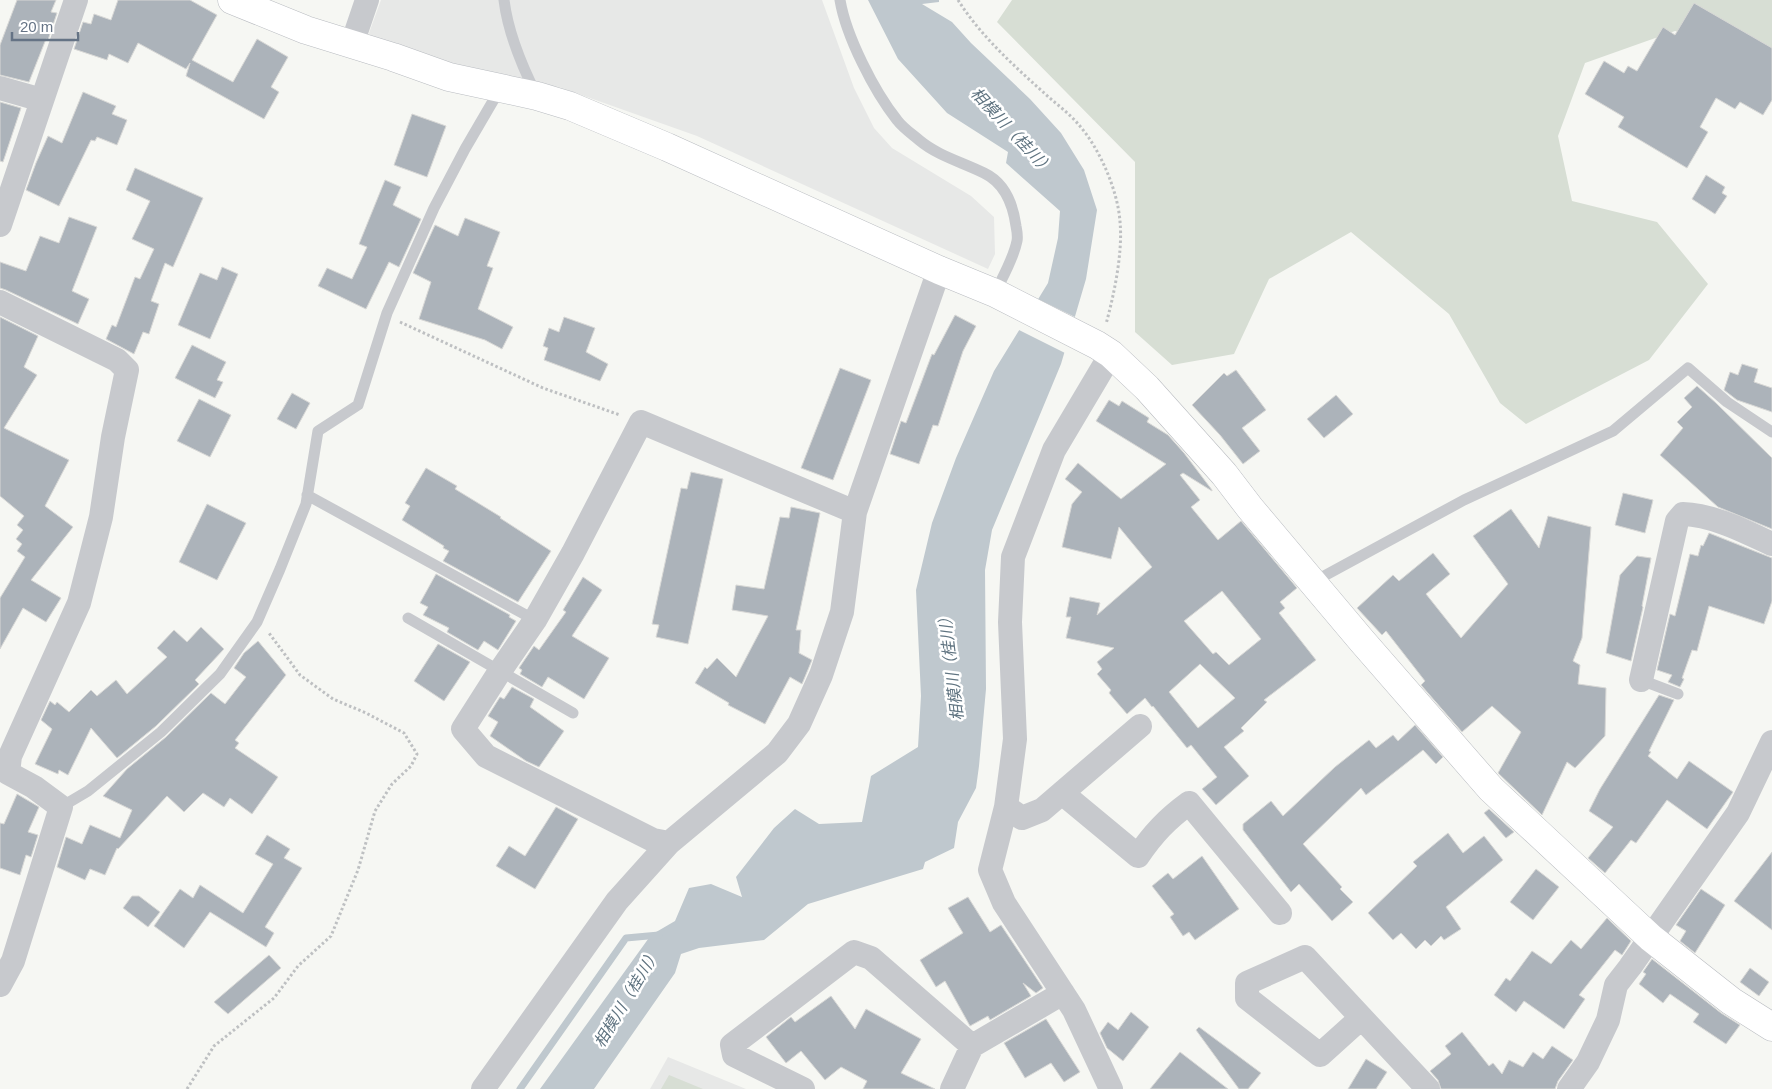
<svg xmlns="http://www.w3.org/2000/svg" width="1772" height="1089" font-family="Helvetica,'Noto Sans JP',sans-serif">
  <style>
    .built { fill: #e7e8e7 }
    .green { fill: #d7ded4 }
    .water { fill: #bfc8ce }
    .pier { fill: #f6f7f3 }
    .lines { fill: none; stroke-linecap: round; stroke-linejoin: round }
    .stream { stroke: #bfc8ce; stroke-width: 7 }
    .building { fill: #acb3ba; stroke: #d8d8d6; fill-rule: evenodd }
    .secondary-casing { stroke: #b9bcc1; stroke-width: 29 }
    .path { stroke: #bec0c2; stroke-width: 3; stroke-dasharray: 2.5 2.5; stroke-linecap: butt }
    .lane { stroke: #c7c9cd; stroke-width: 11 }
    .street { stroke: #c7c9cd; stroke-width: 24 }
    .secondary { stroke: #fff; stroke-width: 28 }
    .labels { text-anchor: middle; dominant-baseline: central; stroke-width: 5; stroke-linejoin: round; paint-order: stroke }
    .water-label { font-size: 16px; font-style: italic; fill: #607481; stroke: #fff }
  </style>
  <rect width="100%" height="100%" fill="#f6f7f3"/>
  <path class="built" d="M 381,0 L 822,0 L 854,88 L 874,128 L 892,148 L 971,196 L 994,217 L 995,254 L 988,269 L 697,136 L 559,87 L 525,83 L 374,45 L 369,33 Z
    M 668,1057 L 746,1089 L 650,1089 Z"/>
  <path class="green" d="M 1012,0 L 1772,0 L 1772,49 L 1675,31 L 1585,63 L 1558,136 L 1572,201 L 1657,222 L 1708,284 L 1649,360 L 1526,424 L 1500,403 L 1449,314 L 1351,232 L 1269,279 L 1234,354 L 1172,365 L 1135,332 L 1135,162 L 997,22 Z
    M 669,1075 L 703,1089 L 661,1089 Z"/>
  <path class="water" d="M 868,0 L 939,0 L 939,2 L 922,4 L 952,22 L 971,43 L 1030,99 L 1061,133 L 1084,170 L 1097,210 L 1086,279 L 1061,364 L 992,530 L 985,570 L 986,689 L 979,766 L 976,788 L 958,822 L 954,848 L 925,862 L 923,869 L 808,904 L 764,940 L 699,948 L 681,954 L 675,973 L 594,1089 L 540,1089 L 651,935 L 675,921 L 689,888 L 711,884 L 742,897 L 736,877 L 774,828 L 795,809 L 819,824 L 862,822 L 871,776 L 918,747 L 921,696 L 916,590 L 932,523 L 956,458 L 994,371 L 1048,283 L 1058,238 L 1060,211 L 1006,163 L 1008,152 L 947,113 L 898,59 Z"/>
  <path class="pier" d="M 1036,298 L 1077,318 L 1067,354 L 1017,329 Z"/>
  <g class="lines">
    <path class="stream" d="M 520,1089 L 626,938 L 659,935"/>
  </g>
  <path class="building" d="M 17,0 L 56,0 L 51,12 L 57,13 L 48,40 L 46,39 L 29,82 L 0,75 L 0,45 Z
    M 118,0 L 190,0 L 217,15 L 192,60 L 233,82 L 257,39 L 288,57 L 271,87 L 279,92 L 264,119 L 186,76 L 190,63 L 186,69 L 138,43 L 128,63 L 109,54 L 107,60 L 74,49 L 83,22 L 91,24 L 94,14 L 111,20 Z
    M 1694,3 L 1772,48 L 1772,100 L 1763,115 L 1740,102 L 1735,109 L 1716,98 L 1700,127 L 1708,132 L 1687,168 L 1618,127 L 1624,117 L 1585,94 L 1604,61 L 1624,73 L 1628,66 L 1637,71 L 1663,27 L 1675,35 Z
    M 83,92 L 116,106 L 112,114 L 127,120 L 117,145 L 97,137 L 95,141 L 91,140 L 59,206 L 26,190 L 36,163 L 48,136 L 62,143 Z
    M 0,102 L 21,108 L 3,162 L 0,161 Z
    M 412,114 L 446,126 L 427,177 L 394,165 Z
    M 135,168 L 203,198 L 173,267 L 165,263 L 151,301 L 159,304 L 149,334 L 143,332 L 134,354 L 106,339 L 112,325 L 116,327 L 135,277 L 140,279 L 154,249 L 132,239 L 150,201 L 126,190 Z
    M 1706,175 L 1725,187 L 1722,193 L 1727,196 L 1715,214 L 1692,199 Z
    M 385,180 L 401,187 L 393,205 L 421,219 L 399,267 L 389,262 L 366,309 L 318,286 L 327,268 L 352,279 L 367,247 L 359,244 Z
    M 69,217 L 97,227 L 72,291 L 89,299 L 78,324 L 6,290 L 0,288 L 0,262 L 26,271 L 40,236 L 59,243 Z
    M 465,218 L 500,232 L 487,266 L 493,268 L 478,309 L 513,327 L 502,349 L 485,340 L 419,319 L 431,282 L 413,273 L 435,225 L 458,236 Z
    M 222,267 L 238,274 L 210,339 L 178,325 L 200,273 L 217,280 Z
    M 955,315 L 976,326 L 963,351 L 938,426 L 933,425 L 919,464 L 890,454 L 901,421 L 906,423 L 932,354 L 934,355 Z
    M 0,317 L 38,336 L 24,367 L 37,375 L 4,428 L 69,460 L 45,506 L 73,527 L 31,580 L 61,598 L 46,622 L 23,608 L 0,649 L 0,598 L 25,557 L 17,551 L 22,544 L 16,539 L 23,530 L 17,525 L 24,516 L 0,496 Z
    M 564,317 L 595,328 L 586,352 L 608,364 L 600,381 L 544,360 L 548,348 L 543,346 L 549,328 L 559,332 Z
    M 192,345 L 226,362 L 217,380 L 223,382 L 215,398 L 175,378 Z
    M 1742,364 L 1758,369 L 1754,382 L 1772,388 L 1772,412 L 1737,400 L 1724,390 L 1730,372 L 1738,375 Z
    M 840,368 L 871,380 L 833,480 L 801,468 Z
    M 1236,370 L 1266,410 L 1242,428 L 1260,451 L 1243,464 L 1220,435 L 1192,405 L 1224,373 L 1227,376 Z
    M 1697,386 L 1716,403 L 1772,458 L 1772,529 L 1718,507 L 1660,455 L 1683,428 L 1677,422 L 1692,407 L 1684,398 Z
    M 292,393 L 310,403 L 296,429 L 277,419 Z
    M 1336,395 L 1353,414 L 1324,438 L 1307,419 Z
    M 199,399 L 231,415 L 210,457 L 177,441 Z
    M 1109,400 L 1119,406 L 1122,401 L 1149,418 L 1147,422 L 1168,435 L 1184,453 L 1212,490 L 1212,491 L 1183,473 L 1180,475 L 1200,500 L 1191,507 L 1218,540 L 1241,521 L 1297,588 L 1280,602 L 1285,608 L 1279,613 L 1316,660 L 1264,700 L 1267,702 L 1241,728 L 1244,731 L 1224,747 L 1249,776 L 1216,805 L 1202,789 L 1217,777 L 1191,745 L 1187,748 L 1153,706 L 1152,707 L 1145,698 L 1127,714 L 1109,693 L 1111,690 L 1097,674 L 1102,669 L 1097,662 L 1114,648 L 1066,638 L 1071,617 L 1066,617 L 1070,597 L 1100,603 L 1097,615 L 1152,567 L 1119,527 L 1111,559 L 1062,547 L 1072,504 L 1082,492 L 1065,479 L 1078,463 L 1121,499 L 1166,464 L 1096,421 ZM 1222,591 L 1261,639 L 1229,665 L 1216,652 L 1213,654 L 1184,621 ZM 1200,664 L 1235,698 L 1198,728 L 1169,692 Z
    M 426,468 L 457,486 L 455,489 L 501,517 L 500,518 L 551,551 L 518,602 L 443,561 L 449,551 L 443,548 L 444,546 L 402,520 L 410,506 L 405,503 Z
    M 691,472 L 723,479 L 688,644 L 656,637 L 659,625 L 652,624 L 681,488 L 687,489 Z
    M 1623,493 L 1653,500 L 1645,533 L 1615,525 Z
    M 207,504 L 246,523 L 217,580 L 179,562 Z
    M 791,507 L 820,513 L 796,630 L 801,630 L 799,653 L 812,660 L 802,684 L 790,677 L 765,724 L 728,705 L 729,703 L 695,683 L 705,667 L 707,669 L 717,658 L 736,677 L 768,616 L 732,610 L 736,585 L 764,589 L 780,517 L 789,518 Z
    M 1511,509 L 1539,548 L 1548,516 L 1591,527 L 1582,638 L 1573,661 L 1580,665 L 1578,684 L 1606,688 L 1605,736 L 1575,768 L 1567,762 L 1542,815 L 1498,773 L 1521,732 L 1492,706 L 1462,732 L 1421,685 L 1425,681 L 1386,631 L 1382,635 L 1357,608 L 1393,575 L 1399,581 L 1433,553 L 1450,574 L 1426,594 L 1461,638 L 1508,584 L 1473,536 Z
    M 1709,533 L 1772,558 L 1772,601 L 1764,624 L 1709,606 L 1697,651 L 1692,650 L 1682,678 L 1684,679 L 1680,687 L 1668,682 L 1672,675 L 1657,670 L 1670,614 L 1675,616 L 1690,554 L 1698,556 L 1701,545 L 1703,546 Z
    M 1637,556 L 1651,558 L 1642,606 L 1643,607 L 1631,661 L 1606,653 L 1620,575 Z
    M 436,574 L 510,615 L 509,617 L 516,621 L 498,650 L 484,641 L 478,650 L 447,632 L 449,628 L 423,615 L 428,607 L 420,603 Z
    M 583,577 L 602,590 L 572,636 L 609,658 L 584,699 L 548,677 L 542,687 L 520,674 L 522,670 L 519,668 L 534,646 L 539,650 L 566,612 L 563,610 Z
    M 201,627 L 224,649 L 195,680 L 199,684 L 156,726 L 117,758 L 91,728 L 68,775 L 59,770 L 58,774 L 35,764 L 52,729 L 41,720 L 50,701 L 55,705 L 57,702 L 69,712 L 91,690 L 97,696 L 116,680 L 127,694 L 167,657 L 157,648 L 174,630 L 187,642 Z
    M 258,641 L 286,675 L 235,740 L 239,743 L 235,748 L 278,777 L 252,814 L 230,798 L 224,807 L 203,793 L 184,812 L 167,796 L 118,849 L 117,848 L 105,875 L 90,869 L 85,880 L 57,867 L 66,837 L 82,844 L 90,825 L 120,838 L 132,810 L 103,796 L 127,769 L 166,737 L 211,693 L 225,704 L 246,677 L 234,668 L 244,653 Z
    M 438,644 L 470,662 L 444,701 L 414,681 Z
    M 512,687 L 534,699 L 530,707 L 564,731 L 539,767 L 526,761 L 490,736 L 498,722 L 488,716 L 500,697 L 504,699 Z
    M 1659,695 L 1674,700 L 1649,751 L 1651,752 L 1648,756 L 1677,779 L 1689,761 L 1733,792 L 1707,829 L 1667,800 L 1636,843 L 1631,840 L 1605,873 L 1588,858 L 1613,827 L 1589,811 L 1600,789 Z
    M 1415,725 L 1443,757 L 1436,764 L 1423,750 L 1366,795 L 1361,788 L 1303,844 L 1342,887 L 1340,889 L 1353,902 L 1332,921 L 1299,884 L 1291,892 L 1243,830 L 1243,824 L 1271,801 L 1283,816 L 1335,767 L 1369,740 L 1376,748 L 1393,735 L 1398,741 Z
    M 17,794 L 39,807 L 28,832 L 38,835 L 31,857 L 26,855 L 20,875 L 0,868 L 0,823 L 4,824 Z
    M 556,807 L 578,819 L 535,889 L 496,866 L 509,846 L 525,856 Z
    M 1489,809 L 1514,832 L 1506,838 L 1484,813 Z
    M 1448,833 L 1463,853 L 1484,836 L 1503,860 L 1446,907 L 1461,929 L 1444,940 L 1441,936 L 1431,946 L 1425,940 L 1416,949 L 1401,933 L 1393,940 L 1368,913 L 1417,866 L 1413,862 Z
    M 267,835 L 290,849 L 284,858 L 302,868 L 265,927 L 274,933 L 266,947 L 210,912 L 184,948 L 154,926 L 180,889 L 193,898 L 200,885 L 243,913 L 273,864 L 255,854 Z
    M 1772,852 L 1772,930 L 1734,901 Z
    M 1202,856 L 1239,909 L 1195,940 L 1189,932 L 1183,936 L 1170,917 L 1174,914 L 1152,886 L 1168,873 L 1173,879 Z
    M 1536,869 L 1559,887 L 1533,920 L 1510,902 Z
    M 1701,889 L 1725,905 L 1695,953 L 1680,941 L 1686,931 L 1676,925 Z
    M 132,896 L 139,896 L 160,912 L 148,927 L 123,908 Z
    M 968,897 L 990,932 L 1001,925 L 1043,988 L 1036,993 L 1023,983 L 1031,996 L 990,1020 L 988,1016 L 970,1026 L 945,981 L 936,987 L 920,960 L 963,933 L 948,908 Z
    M 1607,918 L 1631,941 L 1622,955 L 1615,950 L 1579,995 L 1585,999 L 1564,1029 L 1524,1001 L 1516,1012 L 1494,995 L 1506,978 L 1510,981 L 1532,951 L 1551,964 L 1571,940 L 1581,949 Z
    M 269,955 L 281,968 L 228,1014 L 214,1002 Z
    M 1652,959 L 1721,1013 L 1740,1025 L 1726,1044 L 1693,1022 L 1699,1014 L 1670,994 L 1663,1003 L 1639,984 L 1646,974 L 1643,972 Z
    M 1750,968 L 1769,982 L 1759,996 L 1740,982 Z
    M 831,996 L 855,1029 L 866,1009 L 921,1039 L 901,1073 L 935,1089 L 863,1089 L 867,1081 L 841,1067 L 825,1080 L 801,1051 L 786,1063 L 766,1037 L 791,1017 L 795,1022 Z
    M 1131,1012 L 1149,1027 L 1123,1061 L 1107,1048 L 1100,1033 L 1108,1022 L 1118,1030 Z
    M 1046,1019 L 1080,1072 L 1064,1082 L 1051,1063 L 1025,1078 L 1004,1043 Z
    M 1199,1027 L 1261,1073 L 1248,1089 L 1239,1089 L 1196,1030 Z
    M 1462,1032 L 1489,1066 L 1493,1063 L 1502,1074 L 1509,1060 L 1523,1067 L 1533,1052 L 1543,1059 L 1552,1046 L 1573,1060 L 1558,1081 L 1555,1089 L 1441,1089 L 1438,1080 L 1430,1071 L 1451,1054 L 1445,1046 Z
    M 1180,1052 L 1228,1089 L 1150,1089 Z
    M 1366,1059 L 1387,1072 L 1376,1089 L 1348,1089 Z"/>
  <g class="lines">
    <g class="secondary-casing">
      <path id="secondary" d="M 232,0 L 306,30 L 393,57 L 449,77 L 537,96 L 570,106 L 667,147 L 939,270 L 995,293 L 1097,345 L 1111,354 L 1147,388 L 1224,474 L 1250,508 L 1362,641 L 1491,789 L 1651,938 L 1731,1001 L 1772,1027"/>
    </g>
    <path class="path" d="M 958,0 C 980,35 1012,64 1043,92 C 1055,103 1069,113 1079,125 C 1100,149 1118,191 1120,222 C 1123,252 1114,295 1106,324
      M 400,322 L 543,388 L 620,415
      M 187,1089 L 214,1046 L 274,998 L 298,966 L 331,936 L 358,870 L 375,811 L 392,784 L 411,766 L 417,754 L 404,733 L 366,713 L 333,699 L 300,675 L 269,633"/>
    <path class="lane" d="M 504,0 C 508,33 521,64 536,94
      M 840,0 C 846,36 874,91 897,120 C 903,128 912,134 919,140 C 938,156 962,162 984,173 C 1005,183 1013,204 1016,226 C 1017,231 1018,236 1017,241 C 1013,260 1003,276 995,293
      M 307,495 L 535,620
      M 1313,582 L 1464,500 L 1613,431 L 1688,368 L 1727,402 L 1772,432
      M 408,618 L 573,713
      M 1641,680 L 1678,694
      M 61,807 L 88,791 L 161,732 L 220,674 L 257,622 L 280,569 L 306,504 L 318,431 L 358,405 L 387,313 L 434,208 L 465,149 L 500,89"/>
    <path class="street" d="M 352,44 L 367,0
      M 0,88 L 42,100
      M 0,225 L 76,0
      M 0,302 L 117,360 L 127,370 L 113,437 L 101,517 L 79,603 L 10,756 L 8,773 L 34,787 L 61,807 L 13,961 L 0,985
      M 1111,354 L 1054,450 L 1013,557 L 1010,622 L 1015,739 L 1006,807 L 990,870 L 1004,903 L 1074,1010 L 1111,1089
      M 1641,680 L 1677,521 L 1683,514 C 1713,515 1744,531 1772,544
      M 1062,793 L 1138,856 C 1153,834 1167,819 1189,803 L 1280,913
      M 1006,807 L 1022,818 L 1042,810 L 1140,726
      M 669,843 L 653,840 L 486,756 L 463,729 L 500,671 L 535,620 L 573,553 L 641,422 L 855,512
      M 1361,1018 L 1320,1055 L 1247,998 L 1247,983 L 1305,957 L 1428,1089
      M 483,1089 L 617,901 L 669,843 L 777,753 L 799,724 L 821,675 L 842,612 L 855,512 L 939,270
      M 803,1089 L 734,1055 L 732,1045 L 854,952 L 871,958 L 972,1046
      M 952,1089 L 972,1046 L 1063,993
      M 1569,1089 L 1588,1062 L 1608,1020 L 1616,985 L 1630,967 L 1738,813 L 1772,742"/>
    <use href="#secondary" class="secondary"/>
  </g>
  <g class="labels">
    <g class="water-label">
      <text transform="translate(1012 131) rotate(47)">相模川（桂川）</text>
      <text transform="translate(951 665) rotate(-97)">相模川（桂川）</text>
      <text transform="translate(627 998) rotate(-59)">相模川（桂川）</text>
    </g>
  </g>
  <path d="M12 32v8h66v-8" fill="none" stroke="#657385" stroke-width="2.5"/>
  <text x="20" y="32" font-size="15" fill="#657385" stroke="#ffffff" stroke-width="4" paint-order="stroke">20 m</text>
</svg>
